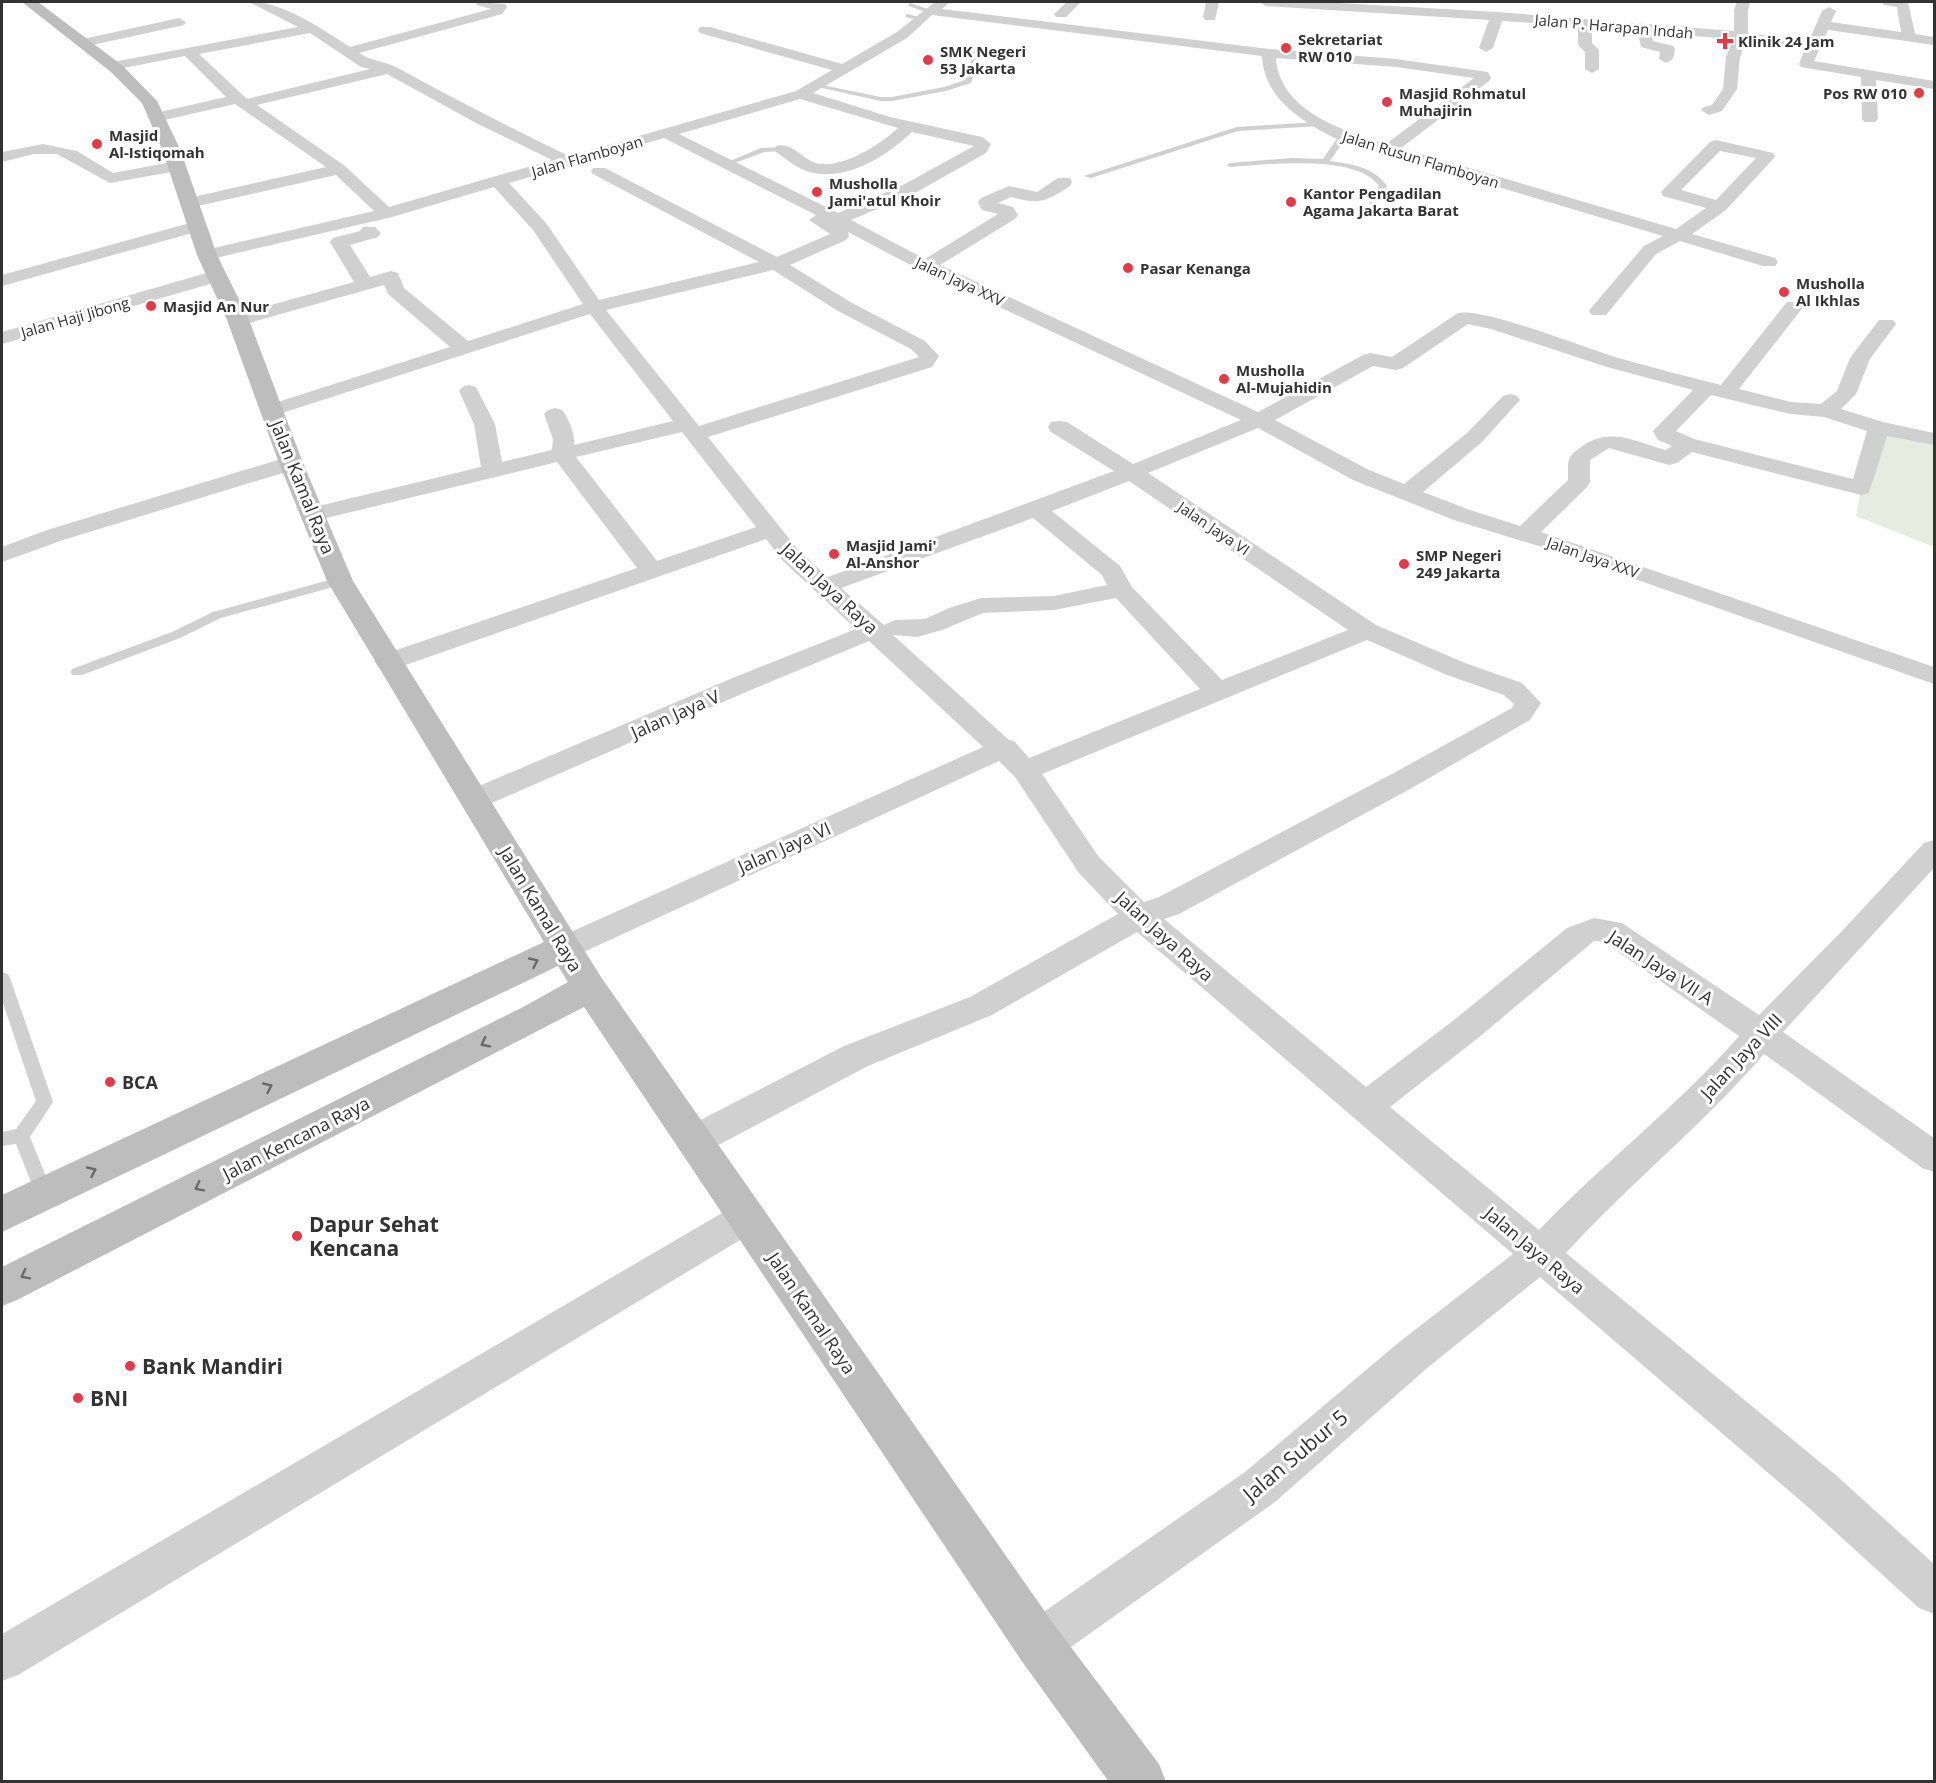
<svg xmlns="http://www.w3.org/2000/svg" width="1936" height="1783" font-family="'Open Sans',sans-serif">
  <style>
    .green { fill: #e6ecdf }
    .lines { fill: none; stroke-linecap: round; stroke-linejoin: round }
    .lane { fill: #d0d0d0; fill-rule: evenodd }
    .street { fill: #d0d0d0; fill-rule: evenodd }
    .secondary { fill: #bdbdbd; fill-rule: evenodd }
    .oneway { stroke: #6a6a6a }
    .poi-dot { fill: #e63946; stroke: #fff; stroke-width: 2 }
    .labels { text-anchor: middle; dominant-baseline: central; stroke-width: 6; stroke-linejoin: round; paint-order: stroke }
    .far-street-label { font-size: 15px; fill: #333; stroke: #fff }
    .far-poi-label { font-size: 15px; font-weight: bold; fill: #333; stroke: #fff; text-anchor: start }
    .street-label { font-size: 18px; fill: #333; stroke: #fff }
    .poi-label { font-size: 18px; font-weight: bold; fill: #333; stroke: #fff; text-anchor: start }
    .near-poi-label { font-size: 21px; font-weight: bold; fill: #333; stroke: #fff; text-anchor: start }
    .near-street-label { font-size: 21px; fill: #333; stroke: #fff }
  </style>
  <rect width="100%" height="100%" fill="#fff"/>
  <path class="green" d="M 1873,426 L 1934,440 L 1934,547 L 1856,516 Z"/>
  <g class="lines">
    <path class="lane" d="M 910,3 L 931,10 L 932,11 L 929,13 L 908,6 Z
      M 907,14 L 923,18 L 924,19 L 921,21 L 905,17 Z
      M 979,45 L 983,47 L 971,83 L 946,91 L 892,101 L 881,101 L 813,86 L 817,84 L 881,97 L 892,97 L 944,87 L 965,80 L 975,47 Z
      M 1318,122 L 1322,124 L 1321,126 L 1238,131 L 1091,178 L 1084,176 L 1237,127 Z
      M 1340,134 L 1347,136 L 1330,161 C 1352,164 1374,167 1387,186 L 1376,206 L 1369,204 L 1379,186 C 1356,153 1266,165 1230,167 L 1226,165 L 1230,163 L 1292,158 L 1323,159 Z
      M 782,147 L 785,147 L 785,151 L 765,152 L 729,165 L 725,163 L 761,148 Z
      M 340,577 L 344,578 L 344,584 L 221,618 L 180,638 L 82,675 L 72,675 L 71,672 L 72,669 L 172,632 L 213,612 Z
      M 2,972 L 8,974 L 10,978 L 53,1102 L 30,1137 L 53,1194 L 50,1200 L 44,1202 L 38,1200 L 16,1144 L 2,1146 L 2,1132 L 16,1129 L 36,1101 L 2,1000 Z"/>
    <path class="street" d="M 249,2 C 280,0 324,30 350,47 L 491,9 L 477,5 L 476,2 L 505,4 L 507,7 L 502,14 L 359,53 C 373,62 385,61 398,68 C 454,99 511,128 569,156 L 796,91 L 832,70 L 700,33 L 698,30 L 700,27 L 710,27 L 842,64 L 897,32 L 935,2 L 950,2 L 942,9 L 1269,49 L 1396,59 L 1488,72 L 1491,78 L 1489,81 L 1401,148 L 1676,229 L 1706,208 L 1663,196 L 1661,192 L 1710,142 L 1716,140 L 1773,153 L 1775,156 L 1773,159 L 1726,210 L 1692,234 L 1775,258 L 1778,262 L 1775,266 L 1763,266 L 1680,241 L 1656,254 L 1606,315 L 1592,315 L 1589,311 L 1592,307 L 1644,246 L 1663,236 L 1337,139 C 1303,122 1264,99 1262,56 L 932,15 L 907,38 L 813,93 L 890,117 L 982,137 L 991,144 L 986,153 L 915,193 L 851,220 L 925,259 L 998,214 L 982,210 L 978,202 L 981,198 L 1009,186 L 1037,192 L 1058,178 L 1070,178 L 1072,182 L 1070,186 C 1045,202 1040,205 1011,197 L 998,203 L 1013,207 L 1018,215 L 1015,219 L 940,265 L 1258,412 L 1363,355 L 1370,353 L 1392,357 L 1458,313 C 1484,307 1590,350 1622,359 C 1655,368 1688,377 1721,385 L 1787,302 L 1801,302 L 1804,306 L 1739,389 L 1791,402 L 1821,404 L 1837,391 L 1850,358 L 1879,320 L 1893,320 L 1896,324 L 1870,359 L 1856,394 L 1841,409 L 1883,422 L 1934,433 L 1934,445 L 1887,436 L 1869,493 L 1861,495 L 1692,452 L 1677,463 L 1669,465 L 1609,448 L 1590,460 L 1590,482 L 1587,487 L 1541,532 L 1934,667 L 1934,684 L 1558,552 L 1454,520 L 1353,480 L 1258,428 L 1148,473 L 1376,625 L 1465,663 L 1522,683 L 1541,703 L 1530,720 L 1410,789 L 1179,914 L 1164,919 L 1366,1087 L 1454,1020 L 1567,928 L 1594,918 L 1622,923 L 1759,1015 L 1842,931 L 1924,843 L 1934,840 L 1934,868 L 1783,1032 L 1934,1138 L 1934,1172 L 1922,1168 L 1764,1054 C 1703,1125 1629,1184 1566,1253 L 1838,1477 L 1934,1564 L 1934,1614 L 1919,1608 L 1808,1507 L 1540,1277 L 1426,1369 L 1275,1502 L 1054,1659 L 1038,1665 L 1022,1659 L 1016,1643 L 1022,1627 L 1245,1472 L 1398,1343 L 1513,1254 L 1137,932 L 992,1015 L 868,1066 L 707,1151 L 695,1155 L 683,1151 L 678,1140 L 683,1129 L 844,1046 L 970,997 L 1118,914 L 1079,873 L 1015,777 L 999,761 L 575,956 L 564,960 L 553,956 L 548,948 L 553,940 L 983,747 L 869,641 L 753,689 L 485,806 L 475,809 L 465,806 L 461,799 L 465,792 L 735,677 L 856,629 L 783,561 L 766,539 L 397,668 L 388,670 L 379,668 L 375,662 L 379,656 L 637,568 L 557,462 L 314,521 L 306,519 L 303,514 L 306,509 L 481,467 L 474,424 L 459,391 L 462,387 L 469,385 L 476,387 L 495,424 L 502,462 L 552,450 L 553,439 L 544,414 L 548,410 L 555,408 L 562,410 C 569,419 575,434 574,445 L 673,421 L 590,314 L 279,414 L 272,416 L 265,414 L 262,410 L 265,406 L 450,347 L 388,294 L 384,285 L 245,324 L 231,324 L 228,320 L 231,316 L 354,282 L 330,242 L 333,238 L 360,231 L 363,227 L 375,227 L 381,233 L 378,237 L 350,245 L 370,277 L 391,271 L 398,273 L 404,288 L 468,341 L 583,304 L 533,230 L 494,187 L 392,217 L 207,260 L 201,259 L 198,255 L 201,251 L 374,211 L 336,175 L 189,208 L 183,207 L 180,203 L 183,199 L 189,198 L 326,167 L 235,104 L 156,122 L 151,120 L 148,117 L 151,114 L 226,97 L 185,56 L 113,70 L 106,66 L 113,62 L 298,27 ZM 310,33 L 361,67 L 370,69 L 247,99 L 199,54 ZM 1276,58 L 1396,67 L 1474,78 L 1386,144 C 1344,131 1279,111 1276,58 ZM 387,74 L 476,123 L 552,160 L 389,207 L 345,166 L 257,105 ZM 800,99 L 898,128 C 880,145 838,172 813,162 C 801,157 791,142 776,146 L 774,149 L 776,152 C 785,158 794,166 804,170 C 841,185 886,157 912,132 L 974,146 L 903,185 L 838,213 L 679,134 ZM 664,138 L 816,215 L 809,220 L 830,234 L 777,257 L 605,168 L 593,168 L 591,171 L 593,174 L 759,262 L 599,300 L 546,223 L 509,183 ZM 1720,151 L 1756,158 L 1716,200 L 1681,190 ZM 848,232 L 920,270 L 1241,420 L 1133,464 L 1067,422 L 1059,421 L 1051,422 L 1048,427 L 1051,432 L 1114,471 L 828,577 L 799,551 L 708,437 L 932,367 L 939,356 L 925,341 L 852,303 L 790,265 L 846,240 L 849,236 ZM 773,270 L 838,311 L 911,349 L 919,357 L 699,426 L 606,310 ZM 1468,324 L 1491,329 L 1607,367 L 1693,390 L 1653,431 L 1658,440 L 1672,446 L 1666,450 C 1636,442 1612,427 1584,445 C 1566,457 1568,460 1568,480 L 1520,526 L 1470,510 L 1423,492 L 1482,442 L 1520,400 L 1517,396 L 1510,394 L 1503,396 L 1467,433 L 1404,484 L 1369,470 L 1275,420 L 1373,366 L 1396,370 L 1403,368 ZM 1711,395 L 1791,414 L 1824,417 L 1867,431 L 1853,479 L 1694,439 L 1676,431 ZM 682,432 L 756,527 L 657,561 L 576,457 ZM 1129,481 L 1348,630 L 1222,680 L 1132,587 L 1120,566 L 1052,511 ZM 1033,518 L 1102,575 L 1107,585 L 1054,596 L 981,598 L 949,608 L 925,619 L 895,620 L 884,625 L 841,588 ZM 1116,598 L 1200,689 L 1029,758 L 1014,741 L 1009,740 L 893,635 L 917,637 L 942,630 L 983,613 L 1054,610 ZM 1367,640 L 1447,675 L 1504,695 L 1514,704 L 1512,708 L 1390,775 L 1157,898 L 1144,902 L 1099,857 L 1042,774 ZM 1594,941 L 1603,941 L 1739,1036 C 1678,1106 1603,1163 1539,1230 L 1390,1107 L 1478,1038 Z
      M 1067,2 L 1081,2 L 1066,17 L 1056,17 L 1054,14 Z
      M 1206,2 L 1219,2 L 1215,20 L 1205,20 L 1203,17 Z
      M 1259,2 L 1322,2 L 1497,12 L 1734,31 L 1734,10 L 1737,2 L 1750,2 L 1748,10 L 1748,33 L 1809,41 L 1822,11 L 1829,7 L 1836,11 L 1831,22 L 1901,32 L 1897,7 L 1884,5 L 1882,2 L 1908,2 L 1915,34 L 1934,37 L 1934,45 L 1828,30 L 1814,61 L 1934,81 L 1934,89 L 1876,80 L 1878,119 L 1875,122 L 1865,122 L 1862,119 L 1861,77 L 1801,67 L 1799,64 L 1805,49 L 1746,41 L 1740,57 L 1737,89 L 1722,111 L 1709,115 L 1701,110 L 1704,107 L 1712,105 L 1723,89 L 1726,57 L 1733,39 L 1652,33 L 1653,41 L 1673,46 L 1675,49 L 1673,59 L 1666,63 L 1659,59 L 1660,52 L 1641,47 L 1638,32 L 1592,28 L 1592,43 L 1599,50 L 1599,69 L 1592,73 L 1585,69 L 1585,52 L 1578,45 L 1578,26 L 1502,21 L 1493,48 L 1486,52 L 1479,48 L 1489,20 L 1266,6 Z
      M 179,18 L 186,22 L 184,25 L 83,47 L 76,43 L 83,39 Z
      M 43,144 L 77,151 L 113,173 L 177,161 L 185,166 L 177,171 L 110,183 L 57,154 L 34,154 L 2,162 L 2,152 Z
      M 197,221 L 203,222 L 206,226 L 203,230 L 2,286 L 2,275 Z
      M 217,270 L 224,272 L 226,276 L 224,280 L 2,344 L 2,332 Z
      M 291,456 L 299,458 L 302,463 L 299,468 L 63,540 L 2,562 L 2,547 L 47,530 Z
      M 747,1201 L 760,1206 L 765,1217 L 760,1228 L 18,1675 L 2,1681 L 2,1634 L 734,1206 Z"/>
    <path class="secondary" d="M 22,2 L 38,2 L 123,66 L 157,101 L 180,149 L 217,255 L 249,320 L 303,463 L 353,581 L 601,977 L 1055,1626 L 1159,1764 L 1166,1782 L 1109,1782 L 1021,1660 L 584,1007 L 17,1300 L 2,1306 L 2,1267 L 525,1006 L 568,982 L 558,966 L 2,1232 L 2,1195 L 544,942 L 327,581 L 279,463 L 227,320 L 197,255 L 162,149 L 142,103 L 111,72 Z"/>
  </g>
  <defs><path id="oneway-chevron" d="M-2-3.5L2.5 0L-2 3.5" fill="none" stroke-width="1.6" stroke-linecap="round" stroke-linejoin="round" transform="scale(1.5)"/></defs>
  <g class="oneway">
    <use href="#oneway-chevron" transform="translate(534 962) rotate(-25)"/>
    <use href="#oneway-chevron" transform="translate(485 1043) rotate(153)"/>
    <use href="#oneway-chevron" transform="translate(268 1087) rotate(-25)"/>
    <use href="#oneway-chevron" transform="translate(92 1171) rotate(-25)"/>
    <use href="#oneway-chevron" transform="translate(199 1187) rotate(153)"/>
    <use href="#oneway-chevron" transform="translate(25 1275) rotate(153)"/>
  </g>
  <g class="poi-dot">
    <path d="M1722 32h6v6h6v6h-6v6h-6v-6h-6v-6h6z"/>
    <circle cx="1286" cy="48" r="6"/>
    <circle cx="928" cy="60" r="6"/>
    <circle cx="1919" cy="93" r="6"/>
    <circle cx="1387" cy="102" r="6"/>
    <circle cx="97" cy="144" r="6"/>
    <circle cx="817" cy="192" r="6"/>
    <circle cx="1291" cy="202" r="6"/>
    <circle cx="1128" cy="268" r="6"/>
    <circle cx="1784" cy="292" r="6"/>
    <circle cx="151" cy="306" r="6"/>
    <circle cx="1224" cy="379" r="6"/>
    <circle cx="834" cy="554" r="6"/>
    <circle cx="1404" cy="564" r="6"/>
    <circle cx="110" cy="1082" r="6"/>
    <circle cx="297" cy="1236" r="6"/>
    <circle cx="130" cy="1366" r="6"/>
    <circle cx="78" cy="1398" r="6"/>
  </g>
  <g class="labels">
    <g class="far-street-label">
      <text transform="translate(1614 26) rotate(5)">Jalan P. Harapan Indah</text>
      <text transform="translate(587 156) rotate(-16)">Jalan Flamboyan</text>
      <text transform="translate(1421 159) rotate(17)">Jalan Rusun Flamboyan</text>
      <text transform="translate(960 281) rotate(25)">Jalan Jaya XXV</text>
      <text transform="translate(75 317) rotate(-16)">Jalan Haji Jibong</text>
      <text transform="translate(1214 528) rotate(34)">Jalan Jaya VI</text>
      <text transform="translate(1593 557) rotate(19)">Jalan Jaya XXV</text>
    </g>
    <g class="far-poi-label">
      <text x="1298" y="39">Sekretariat<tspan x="1298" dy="17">RW 010</tspan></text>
      <text x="1738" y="41">Klinik 24 Jam</text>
      <text x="940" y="51">SMK Negeri<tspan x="940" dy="17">53 Jakarta</tspan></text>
      <text x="1399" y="93">Masjid Rohmatul<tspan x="1399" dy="17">Muhajirin</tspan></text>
      <text x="1907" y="93" text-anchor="end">Pos RW 010</text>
      <text x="109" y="135">Masjid<tspan x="109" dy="17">Al-Istiqomah</tspan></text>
      <text x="829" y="183">Musholla<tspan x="829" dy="17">Jami'atul Khoir</tspan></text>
      <text x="1303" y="193">Kantor Pengadilan<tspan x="1303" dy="17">Agama Jakarta Barat</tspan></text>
      <text x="1140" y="268">Pasar Kenanga</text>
      <text x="1796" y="283">Musholla<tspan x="1796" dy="17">Al Ikhlas</tspan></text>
      <text x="163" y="306">Masjid An Nur</text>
      <text x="1236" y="370">Musholla<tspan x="1236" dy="17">Al-Mujahidin</tspan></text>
      <text x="846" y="545">Masjid Jami'<tspan x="846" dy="17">Al-Anshor</tspan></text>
      <text x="1416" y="555">SMP Negeri<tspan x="1416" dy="17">249 Jakarta</tspan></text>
    </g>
    <g class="street-label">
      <text transform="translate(303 487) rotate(68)">Jalan Kamal Raya</text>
      <text transform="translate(830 588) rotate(43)">Jalan Jaya Raya</text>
      <text transform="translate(675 714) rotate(-24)">Jalan Jaya V</text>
      <text transform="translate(784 847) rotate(-24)">Jalan Jaya VI</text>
      <text transform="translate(541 909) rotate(59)">Jalan Kamal Raya</text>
      <text transform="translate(1165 936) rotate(42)">Jalan Jaya Raya</text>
      <text transform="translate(1661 967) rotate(33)">Jalan Jaya VII A</text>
      <text transform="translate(1741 1056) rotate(-47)">Jalan Jaya VIII</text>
      <text transform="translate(296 1138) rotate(-27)">Jalan Kencana Raya</text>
      <text transform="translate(1535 1250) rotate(40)">Jalan Jaya Raya</text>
      <text transform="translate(812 1313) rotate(56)">Jalan Kamal Raya</text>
    </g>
    <g class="poi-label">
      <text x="122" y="1082">BCA</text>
    </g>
    <g class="near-poi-label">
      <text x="309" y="1224">Dapur Sehat<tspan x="309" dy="24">Kencana</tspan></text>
      <text x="142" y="1366">Bank Mandiri</text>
      <text x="90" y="1398">BNI</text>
    </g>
    <g class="near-street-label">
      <text transform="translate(1295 1455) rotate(-40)">Jalan Subur 5</text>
    </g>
  </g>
  <rect width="1936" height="1783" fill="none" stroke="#333333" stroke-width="6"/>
</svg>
